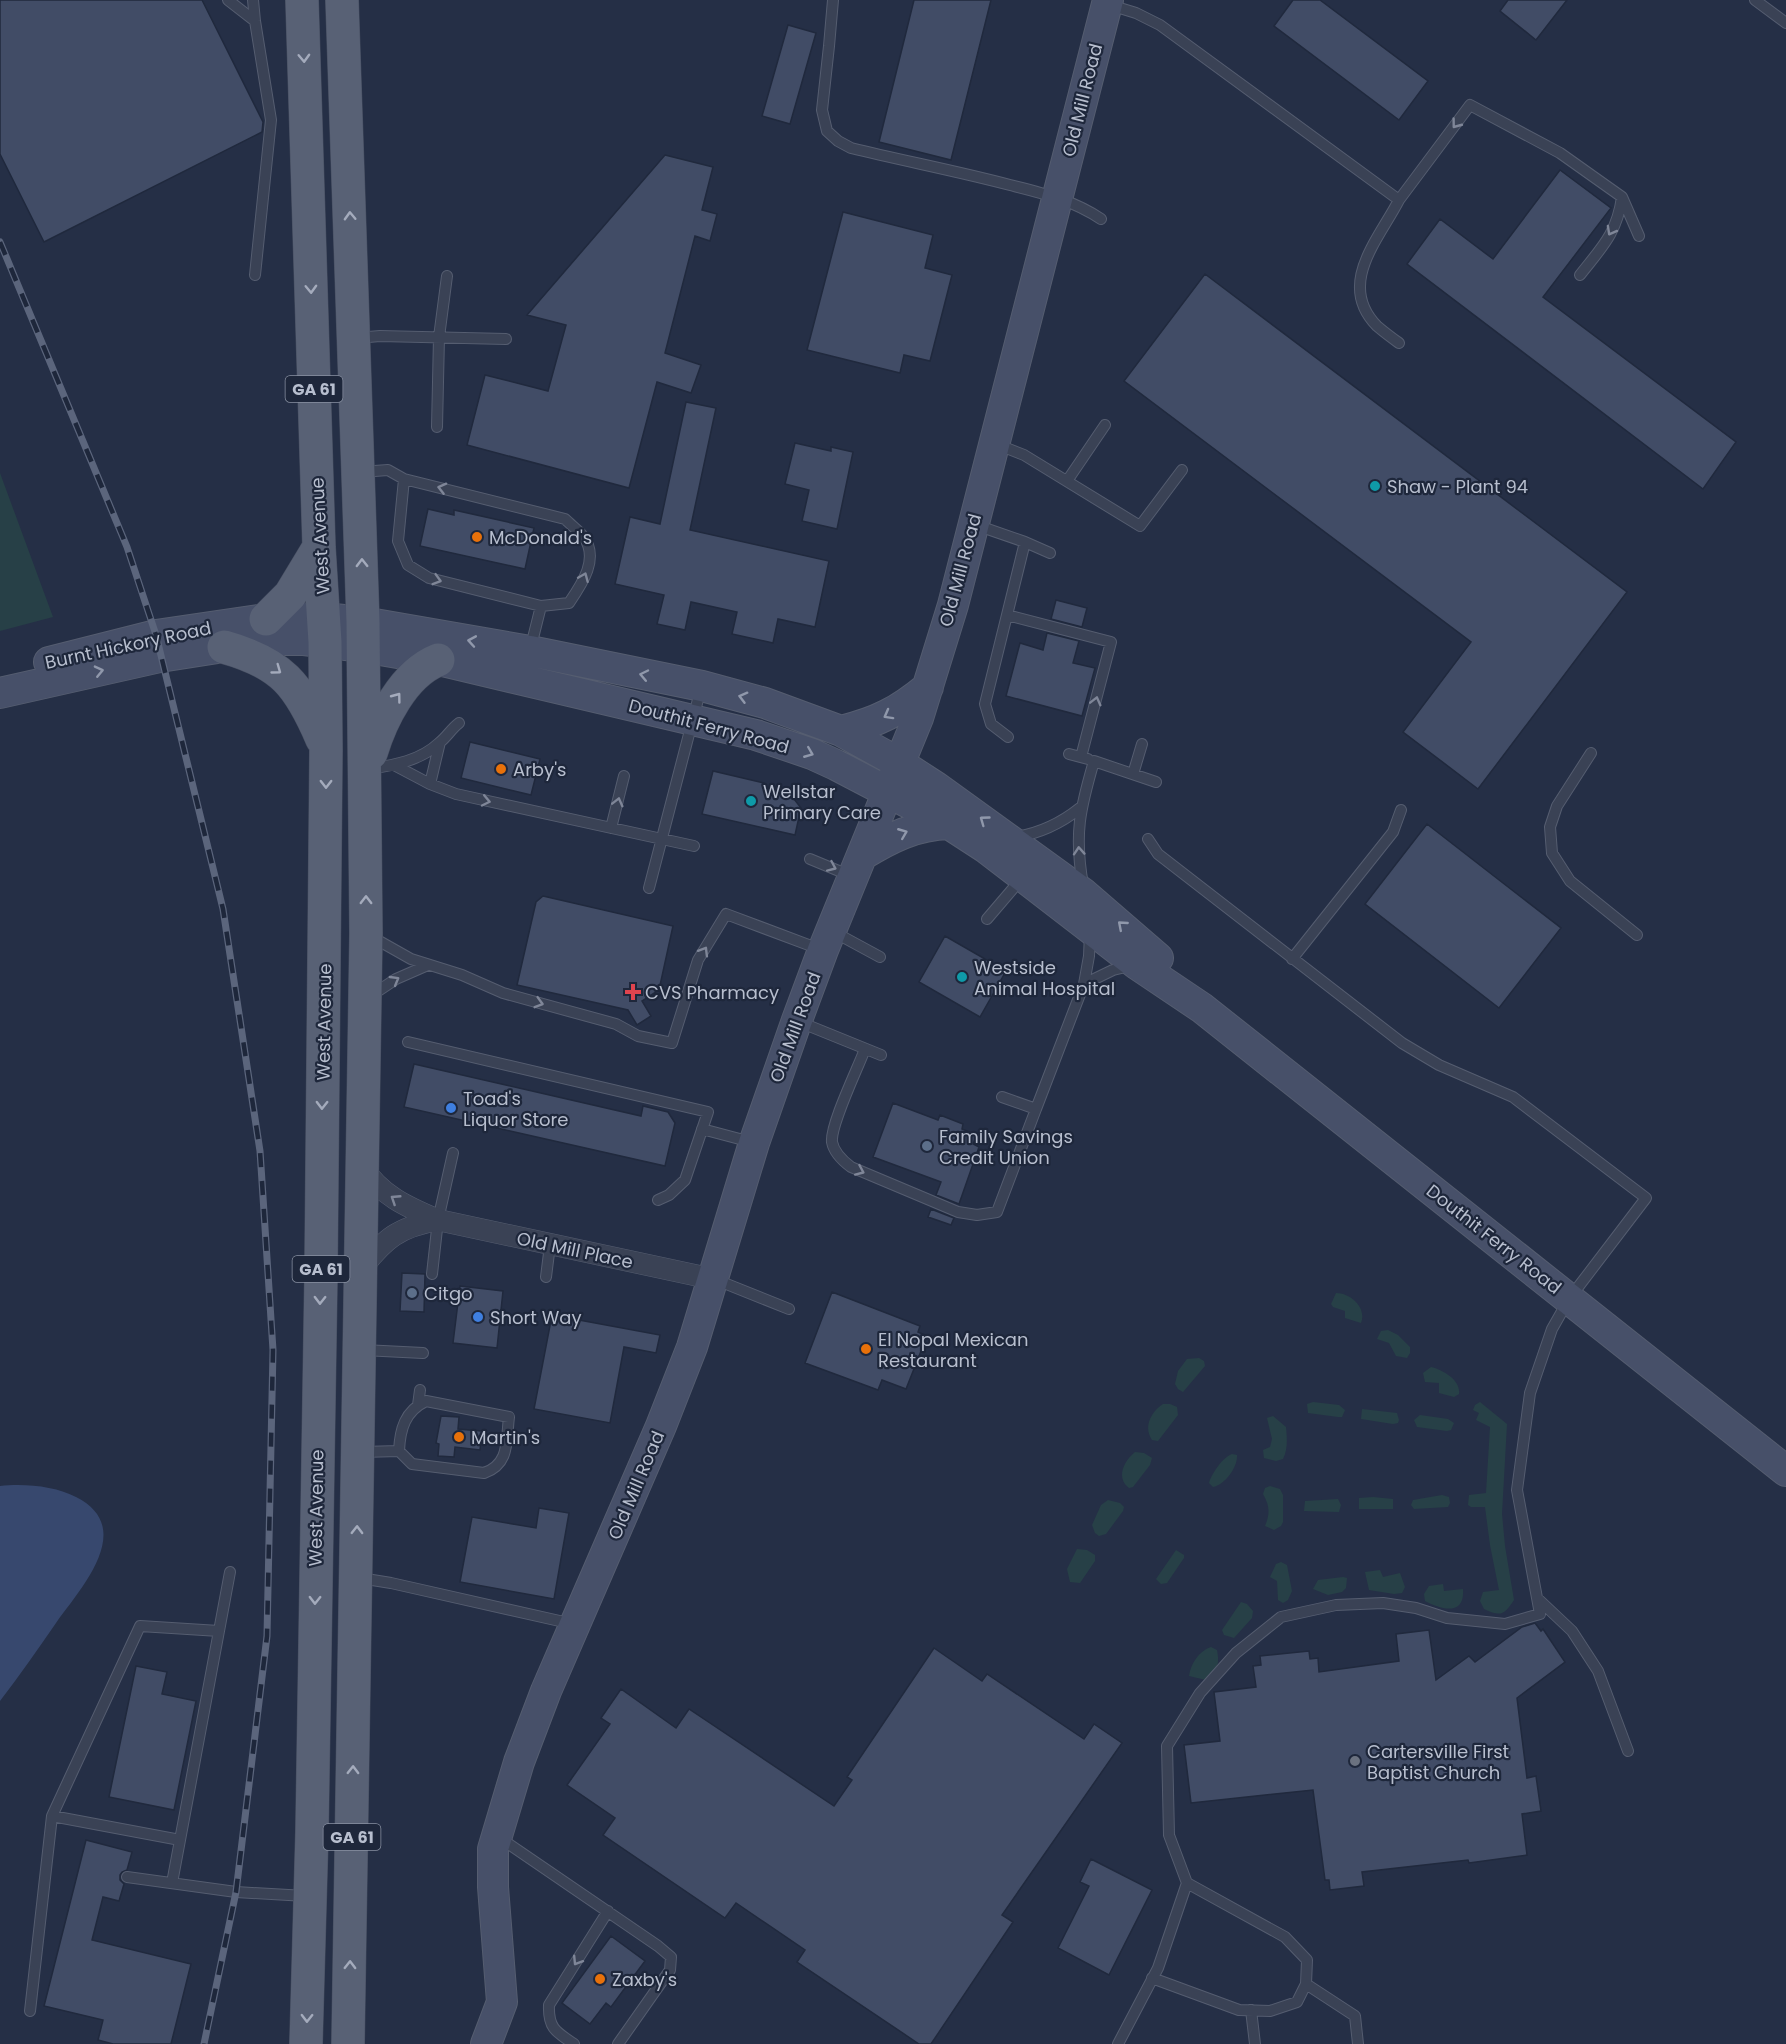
<svg xmlns="http://www.w3.org/2000/svg" width="1786" height="2044" font-family="Poppins,sans-serif">
  <style>
    .green { fill: #274047 }
    .water { fill: #37486e }
    .building { fill: #414c66; stroke: #20293d; stroke-width: 1.5 }
    .lines { fill: none; stroke-linecap: round; stroke-linejoin: round }
    .lane-casing { stroke: #555d70; stroke-width: 12 }
    .street-casing { stroke: #555d70; stroke-width: 22 }
    .secondary-casing { stroke: #555d70; stroke-width: 32 }
    .primary-casing { stroke: #434b5e; stroke-width: 34 }
    .lane { stroke: #3a4255; stroke-width: 10 }
    .street { stroke: #3a4255; stroke-width: 21 }
    .secondary { stroke: #475069; stroke-width: 30 }
    .primary { stroke: #586175; stroke-width: 33 }
    .rail-casing { stroke: #5b657c; stroke-width: 7 }
    .rail { stroke: #1e273b; stroke-width: 4.5; stroke-dasharray: 14; stroke-linecap: butt }
    .oneway { stroke: #a4abbc }
    .oneway2 { stroke: #7f8698 }
    .oneway3 { stroke: #9098ab }
    .culture-dot { fill: #0f9aa8; stroke: #1e273b; stroke-width: 2 }
    .food-dot { fill: #e8710a; stroke: #1e273b; stroke-width: 2 }
    .health-dot { fill: #e0444e; stroke: #1e273b; stroke-width: 2 }
    .shop-dot { fill: #3f7fe0; stroke: #1e273b; stroke-width: 2 }
    .service-dot { fill: #5c6f8a; stroke: #1e273b; stroke-width: 2 }
    .worship-dot { fill: #6b7280; stroke: #1e273b; stroke-width: 2 }
    .labels { text-anchor: middle; dominant-baseline: central; stroke-width: 4.5; stroke-linejoin: round; paint-order: stroke }
    .shield { fill: #1e273b; stroke: #8991a2; stroke-width: 1.5 }
    .shield-label { font-size: 16px; font-weight: bold; fill: #b7bece }
    .street-label { font-size: 18px; fill: #b7bece; stroke: #1e273b }
    .poi-label { font-size: 18px; fill: #b7bece; stroke: #1e273b; text-anchor: start }
  </style>
  <rect width="100%" height="100%" fill="#252f46"/>
  <path class="green" d="M 0,473 L 53,617 L 0,631 Z
    M 1336,1293 C 1351,1293 1367,1308 1361,1323 L 1345,1318 L 1345,1311 L 1333,1307 L 1331,1304 Z
    M 1388,1330 L 1398,1335 L 1410,1347 L 1410,1353 L 1407,1358 L 1396,1356 L 1389,1343 L 1377,1339 L 1381,1331 Z
    M 1199,1358 L 1204,1361 L 1205,1366 L 1183,1392 L 1178,1389 L 1175,1384 L 1178,1371 L 1187,1359 Z
    M 1431,1367 C 1443,1370 1461,1380 1459,1394 L 1454,1397 L 1439,1393 L 1439,1383 L 1425,1382 L 1423,1373 Z
    M 1313,1402 L 1339,1405 L 1345,1410 L 1342,1417 L 1338,1417 L 1308,1413 L 1307,1404 Z
    M 1480,1402 L 1507,1424 L 1502,1514 L 1505,1546 L 1514,1600 C 1504,1615 1501,1617 1484,1609 L 1480,1601 L 1483,1592 L 1499,1590 L 1490,1545 L 1485,1507 L 1471,1507 L 1468,1505 L 1469,1495 L 1486,1493 L 1490,1427 L 1476,1420 L 1479,1413 L 1473,1410 L 1475,1405 Z
    M 1163,1404 L 1170,1404 L 1177,1407 L 1178,1415 L 1158,1441 L 1152,1440 C 1143,1427 1151,1412 1163,1404 Z
    M 1362,1409 L 1397,1413 L 1399,1420 L 1398,1423 L 1393,1424 L 1361,1419 Z
    M 1420,1415 L 1448,1419 L 1454,1423 L 1451,1430 L 1447,1431 L 1417,1427 L 1414,1420 Z
    M 1273,1416 L 1286,1427 C 1287,1437 1288,1450 1283,1459 L 1276,1461 L 1264,1458 L 1263,1450 L 1270,1447 L 1272,1439 L 1267,1418 Z
    M 1135,1452 L 1144,1453 L 1152,1458 L 1150,1465 L 1133,1487 L 1129,1488 C 1116,1478 1123,1462 1135,1452 Z
    M 1232,1454 L 1237,1455 C 1238,1467 1225,1485 1213,1487 L 1209,1483 C 1212,1473 1223,1457 1232,1454 Z
    M 1270,1486 L 1280,1489 L 1283,1495 L 1283,1522 L 1281,1526 L 1274,1530 L 1265,1526 C 1270,1514 1270,1506 1263,1494 L 1265,1488 Z
    M 1442,1495 L 1449,1497 L 1450,1503 L 1448,1507 L 1414,1509 L 1411,1505 L 1413,1500 Z
    M 1373,1497 L 1393,1499 L 1393,1509 L 1359,1509 L 1359,1498 Z
    M 1338,1499 L 1341,1505 L 1339,1512 L 1304,1511 L 1305,1501 Z
    M 1108,1500 L 1120,1503 L 1124,1507 L 1123,1511 L 1106,1534 L 1099,1536 L 1095,1533 L 1092,1525 L 1101,1505 Z
    M 1077,1549 L 1087,1550 L 1095,1555 L 1095,1561 L 1080,1583 L 1070,1582 L 1067,1569 Z
    M 1176,1550 L 1184,1555 L 1184,1558 L 1167,1583 L 1161,1584 L 1156,1579 Z
    M 1281,1562 L 1287,1565 L 1292,1591 L 1288,1600 L 1283,1603 L 1278,1600 L 1277,1581 L 1270,1577 L 1276,1564 Z
    M 1380,1570 L 1383,1577 L 1400,1573 L 1405,1587 L 1402,1593 L 1394,1594 L 1369,1590 L 1365,1572 Z
    M 1343,1577 L 1347,1578 L 1346,1588 L 1342,1592 L 1328,1595 L 1313,1589 L 1318,1580 Z
    M 1443,1584 L 1444,1591 L 1463,1589 C 1465,1616 1442,1610 1425,1601 L 1424,1594 L 1429,1586 Z
    M 1241,1602 L 1247,1604 L 1253,1611 L 1252,1618 L 1234,1638 L 1224,1635 L 1222,1630 Z
    M 1211,1647 L 1217,1650 C 1220,1665 1217,1670 1206,1680 L 1189,1676 C 1191,1663 1199,1651 1211,1647 Z"/>
  <path class="water" d="M 0,1486 C 23,1483 56,1486 76,1497 C 137,1528 81,1588 56,1623 C 38,1649 20,1675 0,1701 Z"/>
  <path class="building" d="M 0,0 L 202,0 L 263,122 L 262,132 L 44,242 L 0,154 Z
    M 914,0 L 991,0 L 951,160 L 879,142 Z
    M 1293,0 L 1320,0 L 1428,81 L 1399,120 L 1274,26 Z
    M 1508,0 L 1567,0 L 1536,40 L 1500,11 Z
    M 788,25 L 816,33 L 790,124 L 762,116 Z
    M 665,155 L 713,167 L 702,210 L 717,214 L 710,241 L 695,236 L 665,353 L 701,365 L 691,393 L 657,382 L 629,488 L 467,445 L 485,375 L 548,391 L 566,325 L 527,315 Z
    M 1560,170 L 1611,208 L 1543,297 L 1736,442 L 1703,489 L 1407,264 L 1440,219 L 1493,259 Z
    M 843,212 L 933,235 L 925,268 L 952,275 L 930,361 L 904,355 L 900,373 L 807,350 Z
    M 1205,274 L 1627,592 L 1478,789 L 1403,732 L 1471,642 L 1124,381 Z
    M 686,402 L 716,408 L 690,530 L 829,561 L 815,627 L 778,619 L 773,643 L 732,634 L 737,612 L 691,602 L 685,630 L 657,624 L 664,595 L 615,584 L 630,517 L 660,524 Z
    M 795,443 L 831,451 L 831,447 L 853,452 L 837,529 L 802,521 L 809,490 L 785,484 Z
    M 428,509 L 454,515 L 454,510 L 534,528 L 525,569 L 420,546 Z
    M 1056,600 L 1087,608 L 1082,627 L 1051,619 Z
    M 1047,633 L 1079,641 L 1073,663 L 1095,668 L 1082,716 L 1006,696 L 1020,643 L 1043,650 Z
    M 470,742 L 540,759 L 531,795 L 461,778 Z
    M 713,771 L 764,783 L 763,788 L 791,795 L 801,808 L 795,835 L 702,814 Z
    M 1427,824 L 1561,928 L 1499,1008 L 1365,904 Z
    M 543,896 L 673,926 L 659,990 L 642,1001 L 651,1016 L 637,1025 L 628,1010 L 517,985 L 536,902 Z
    M 945,936 L 1006,971 L 980,1017 L 919,982 Z
    M 414,1064 L 641,1116 L 643,1106 L 668,1112 L 675,1123 L 665,1166 L 404,1107 Z
    M 893,1103 L 938,1120 L 940,1115 L 963,1124 L 962,1129 L 977,1135 L 973,1144 L 979,1147 L 959,1204 L 936,1195 L 941,1182 L 873,1157 Z
    M 931,1209 L 954,1218 L 951,1225 L 928,1217 Z
    M 402,1273 L 425,1274 L 424,1312 L 400,1311 Z
    M 460,1286 L 503,1291 L 497,1348 L 453,1343 Z
    M 832,1292 L 920,1326 L 918,1332 L 927,1336 L 906,1389 L 882,1380 L 878,1390 L 805,1363 Z
    M 552,1315 L 660,1335 L 656,1353 L 624,1347 L 610,1423 L 534,1409 Z
    M 441,1416 L 459,1417 L 458,1429 L 482,1431 L 480,1450 L 455,1447 L 454,1457 L 438,1456 L 439,1444 L 436,1443 Z
    M 539,1508 L 569,1513 L 554,1599 L 460,1582 L 472,1517 L 536,1528 Z
    M 1535,1623 L 1541,1631 L 1543,1629 L 1565,1662 L 1517,1698 L 1527,1778 L 1536,1776 L 1541,1811 L 1522,1814 L 1527,1855 L 1469,1863 L 1468,1860 L 1362,1872 L 1364,1886 L 1330,1890 L 1329,1880 L 1325,1880 L 1313,1790 L 1191,1803 L 1184,1745 L 1220,1741 L 1214,1692 L 1256,1687 L 1253,1666 L 1261,1665 L 1260,1656 L 1309,1651 L 1310,1659 L 1318,1658 L 1319,1672 L 1399,1661 L 1396,1634 L 1429,1630 L 1436,1680 L 1469,1656 L 1475,1662 L 1522,1627 Z
    M 934,1648 L 982,1681 L 987,1674 L 1084,1739 L 1094,1724 L 1122,1743 L 1002,1915 L 1013,1922 L 931,2044 L 919,2044 L 797,1962 L 805,1950 L 736,1903 L 725,1918 L 603,1835 L 615,1818 L 567,1785 L 610,1724 L 601,1718 L 621,1689 L 676,1728 L 689,1709 L 834,1806 L 852,1780 L 847,1777 Z
    M 136,1666 L 167,1672 L 162,1694 L 196,1701 L 174,1810 L 109,1797 Z
    M 86,1840 L 132,1852 L 127,1870 L 122,1872 L 120,1875 L 120,1880 L 124,1884 L 119,1901 L 103,1897 L 92,1940 L 191,1964 L 171,2044 L 113,2044 L 98,2040 L 103,2020 L 44,2006 Z
    M 1091,1859 L 1152,1890 L 1109,1975 L 1058,1948 L 1089,1886 L 1080,1882 Z
    M 611,1936 L 645,1961 L 611,2007 L 606,2003 L 590,2024 L 562,2003 Z"/>
  <g class="lines">
    <g class="lane-casing">
      <path id="lane" d="M 228,0 L 255,21
        M 253,0 L 255,21 L 271,120 L 255,275
        M 833,0 L 829,46 L 822,110 L 827,131 L 838,141 L 851,148 C 904,161 957,171 1010,185 C 1042,193 1073,200 1101,219
        M 1755,0 L 1786,23
        M 1110,5 L 1136,13 L 1160,25 L 1399,200 C 1379,239 1336,284 1377,326 C 1384,332 1392,338 1399,343
        M 1399,200 L 1470,105 L 1560,153 L 1622,197
        M 1580,275 C 1602,247 1617,233 1622,197 L 1639,236
        M 357,338 L 380,336 L 506,339
        M 437,427 L 439,337 L 447,276
        M 996,444 L 1024,455 L 1140,526 L 1182,470
        M 361,472 L 388,470 L 404,479 L 565,519 C 571,525 578,530 583,536 C 600,558 582,584 569,603 L 541,606 L 429,578 L 408,565 L 398,541 L 404,479
        M 1067,481 L 1105,425
        M 976,525 L 1025,542 L 1050,553
        M 1007,615 L 1111,642 L 1081,757
        M 530,650 L 541,606
        M 1008,737 L 991,724 L 985,704 L 1025,542
        M 1591,753 L 1557,806 L 1550,827 L 1552,853 L 1570,881 L 1637,935
        M 1069,754 L 1088,759
        M 394,765 L 430,784 L 456,794 L 694,846
        M 369,769 C 394,765 420,761 439,743 C 447,737 451,729 459,723
        M 1133,774 L 1142,744
        M 430,784 L 440,742
        M 611,828 L 624,776
        M 1016,837 C 1041,833 1060,824 1080,808
        M 810,859 L 851,876
        M 1083,885 C 1074,834 1080,809 1094,761 L 1156,782
        M 649,888 L 701,688
        M 987,919 L 1022,878
        M 832,931 L 880,957
        M 372,937 L 411,959 L 462,975 L 503,993 L 616,1024 L 638,1036 L 672,1043 L 698,960 L 726,914 L 822,950
        M 1292,959 L 1393,832 L 1401,810
        M 1084,984 L 1113,970 L 1130,966
        M 372,995 L 396,979 L 428,965
        M 797,1021 L 881,1055
        M 408,1042 L 708,1112 L 685,1180 L 669,1195 L 658,1200
        M 865,1049 C 858,1068 830,1125 832,1142 C 834,1153 843,1161 851,1167 L 958,1212 L 977,1215 L 997,1212 L 1036,1109 L 1002,1097
        M 1036,1109 L 1084,984 L 1089,956 L 1090,933
        M 702,1129 L 751,1142
        M 432,1274 L 438,1220 L 453,1153
        M 546,1277 L 550,1245
        M 714,1279 L 789,1309
        M 363,1350 L 423,1353
        M 426,1401 L 509,1417 C 506,1441 510,1464 484,1473 L 412,1464 L 399,1451 C 400,1429 405,1411 426,1401 Z
        M 418,1405 L 420,1390
        M 362,1452 L 399,1451
        M 360,1578 L 391,1583 L 573,1624
        M 1537,1598 L 1572,1631 L 1598,1671 L 1628,1751
        M 52,1816 L 180,1840
        M 500,1838 L 658,1946 L 671,1957 L 670,1970 L 618,2044
        M 127,1877 L 236,1892 L 306,1896
        M 172,1883 L 230,1572
        M 1152,1978 L 1239,2010 L 1270,2011 L 1297,2002 L 1306,1984 L 1307,1960 L 1285,1937 L 1187,1883
        M 1306,1984 L 1355,2016 L 1358,2044
        M 1251,2010 L 1255,2044
        M 30,2011 L 52,1816 L 140,1626 L 219,1631
        M 574,2044 C 556,2032 548,2028 549,2005 L 608,1911
        M 1118,2044 L 1158,1968 L 1187,1883 L 1169,1835 L 1167,1746 L 1200,1693 L 1236,1653 L 1281,1617 L 1336,1605 L 1383,1603 L 1416,1608 L 1447,1618 L 1505,1624 L 1540,1614 L 1517,1490 L 1530,1393 L 1552,1329 L 1569,1299 L 1646,1198 L 1513,1097 L 1439,1065 L 1402,1043 L 1158,854 L 1148,839"/>
    </g>
    <g class="street-casing">
      <path id="street" d="M 362,1166 C 380,1195 407,1207 438,1220 L 713,1279
        M 361,1269 C 385,1238 399,1227 438,1220"/>
    </g>
    <g class="secondary-casing">
      <path id="secondary" d="M 49,662 L 156,635 L 266,619 L 324,618 L 363,622 L 530,651 L 702,686 L 765,703 L 841,731 L 899,763 L 936,787 L 1084,894 L 1158,958
        M 0,693 L 160,657 L 224,647 L 282,640 L 304,640 L 363,647 L 438,660 L 756,735 L 812,754 L 836,765 L 949,824 L 986,848 L 1138,965 L 1202,1008 L 1786,1471
        M 841,731 C 878,722 899,711 928,687
        M 862,855 C 890,838 915,825 949,824
        M 486,2044 L 502,2002 L 493,1887 L 493,1849 L 519,1762 L 546,1691 L 661,1426 L 692,1347 L 754,1143 L 797,1020 L 823,950 L 918,718 L 953,605 L 1108,0"/>
    </g>
    <g class="primary-casing">
      <path id="primary" d="M 302,0 L 319,547 L 325,642 L 326,750 L 321,1273 L 312,1831 L 306,2044
        M 342,0 L 363,622 L 366,933 L 348,2044
        M 266,619 L 290,595 L 319,547
        M 224,647 C 282,663 299,685 322,739
        M 371,753 C 381,720 403,674 438,660"/>
    </g>
    <use href="#lane" class="lane"/>
    <use href="#street" class="street"/>
    <use href="#secondary" class="secondary"/>
    <use href="#primary" class="primary"/>
    <g class="rail-casing">
      <path id="rail" d="M 0,242 L 127,547 L 156,635 L 223,909 L 260,1151 L 273,1350 L 267,1636 L 236,1892 L 204,2044"/>
    </g>
    <use href="#rail" class="rail"/>
  </g>
  <defs><path id="oneway-chevron" d="M-2-3.5L2.5 0L-2 3.5" fill="none" stroke-width="1.6" stroke-linecap="round" stroke-linejoin="round" transform="scale(1.5)"/></defs>
  <g class="oneway">
    <use href="#oneway-chevron" transform="translate(304 58) rotate(88)"/>
    <use href="#oneway-chevron" transform="translate(350 216) rotate(-92)"/>
    <use href="#oneway-chevron" transform="translate(311 289) rotate(88)"/>
    <use href="#oneway-chevron" transform="translate(362 563) rotate(-91)"/>
    <use href="#oneway-chevron" transform="translate(277 670) rotate(36)"/>
    <use href="#oneway-chevron" transform="translate(397 697) rotate(-53)"/>
    <use href="#oneway-chevron" transform="translate(326 784) rotate(90)"/>
    <use href="#oneway-chevron" transform="translate(366 900) rotate(-90)"/>
    <use href="#oneway-chevron" transform="translate(322 1105) rotate(91)"/>
    <use href="#oneway-chevron" transform="translate(320 1300) rotate(91)"/>
    <use href="#oneway-chevron" transform="translate(357 1530) rotate(-89)"/>
    <use href="#oneway-chevron" transform="translate(315 1600) rotate(91)"/>
    <use href="#oneway-chevron" transform="translate(353 1770) rotate(-89)"/>
    <use href="#oneway-chevron" transform="translate(350 1965) rotate(-89)"/>
    <use href="#oneway-chevron" transform="translate(307 2018) rotate(91)"/>
  </g>
  <g class="oneway2">
    <use href="#oneway-chevron" transform="translate(1456 124) rotate(127)"/>
    <use href="#oneway-chevron" transform="translate(1611 231) rotate(119)"/>
    <use href="#oneway-chevron" transform="translate(442 488) rotate(-166)"/>
    <use href="#oneway-chevron" transform="translate(584 577) rotate(-67)"/>
    <use href="#oneway-chevron" transform="translate(437 580) rotate(16)"/>
    <use href="#oneway-chevron" transform="translate(1096 701) rotate(-76)"/>
    <use href="#oneway-chevron" transform="translate(486 801) rotate(12)"/>
    <use href="#oneway-chevron" transform="translate(618 802) rotate(-76)"/>
    <use href="#oneway-chevron" transform="translate(1079 851) rotate(-94)"/>
    <use href="#oneway-chevron" transform="translate(832 867) rotate(24)"/>
    <use href="#oneway-chevron" transform="translate(704 951) rotate(-59)"/>
    <use href="#oneway-chevron" transform="translate(395 980) rotate(-30)"/>
    <use href="#oneway-chevron" transform="translate(539 1003) rotate(16)"/>
    <use href="#oneway-chevron" transform="translate(860 1171) rotate(24)"/>
    <use href="#oneway-chevron" transform="translate(395 1199) rotate(-147)"/>
    <use href="#oneway-chevron" transform="translate(577 1961) rotate(122)"/>
  </g>
  <g class="oneway3">
    <use href="#oneway-chevron" transform="translate(472 641) rotate(-170)"/>
    <use href="#oneway-chevron" transform="translate(99 671) rotate(-13)"/>
    <use href="#oneway-chevron" transform="translate(644 675) rotate(-168)"/>
    <use href="#oneway-chevron" transform="translate(743 697) rotate(-165)"/>
    <use href="#oneway-chevron" transform="translate(888 715) rotate(151)"/>
    <use href="#oneway-chevron" transform="translate(809 753) rotate(22)"/>
    <use href="#oneway-chevron" transform="translate(984 820) rotate(-144)"/>
    <use href="#oneway-chevron" transform="translate(903 833) rotate(-22)"/>
    <use href="#oneway-chevron" transform="translate(1122 925) rotate(-139)"/>
  </g>
  <g class="culture-dot">
    <circle cx="1375" cy="486" r="6"/>
    <circle cx="751" cy="801" r="6"/>
    <circle cx="962" cy="977" r="6"/>
  </g>
  <g class="food-dot">
    <circle cx="477" cy="537" r="6"/>
    <circle cx="501" cy="769" r="6"/>
    <circle cx="866" cy="1349" r="6"/>
    <circle cx="459" cy="1437" r="6"/>
    <circle cx="600" cy="1979" r="6"/>
  </g>
  <path class="health-dot" d="M630 983h6v6h6v6h-6v6h-6v-6h-6v-6h6z"/>
  <g class="shop-dot">
    <circle cx="451" cy="1108" r="6"/>
    <circle cx="478" cy="1317" r="6"/>
  </g>
  <g class="service-dot">
    <circle cx="927" cy="1146" r="6"/>
    <circle cx="412" cy="1293" r="6"/>
  </g>
  <circle class="worship-dot" cx="1355" cy="1761" r="6"/>
  <g class="labels">
    <g class="shield">
      <rect x="285.5" y="376" width="57" height="26" rx="4.5"/>
      <rect x="292.5" y="1256" width="57" height="26" rx="4.5"/>
      <rect x="323.5" y="1824" width="57" height="26" rx="4.5"/>
    </g>
    <g class="shield-label">
      <text x="314" y="389">GA 61</text>
      <text x="321" y="1269">GA 61</text>
      <text x="352" y="1837">GA 61</text>
    </g>
    <g class="street-label">
      <text transform="translate(1082 100) rotate(-76)">Old Mill Road</text>
      <text transform="translate(320 536) rotate(-93)">West Avenue</text>
      <text transform="translate(960 570) rotate(-75)">Old Mill Road</text>
      <text transform="translate(128 645) rotate(-12)">Burnt Hickory Road</text>
      <text transform="translate(709 726) rotate(15)">Douthit Ferry Road</text>
      <text transform="translate(324 1022) rotate(-89)">West Avenue</text>
      <text transform="translate(795 1027) rotate(-70)">Old Mill Road</text>
      <text transform="translate(1494 1239) rotate(38)">Douthit Ferry Road</text>
      <text transform="translate(575 1250) rotate(12)">Old Mill Place</text>
      <text transform="translate(636 1485) rotate(-67)">Old Mill Road</text>
      <text transform="translate(316 1508) rotate(-89)">West Avenue</text>
    </g>
    <g class="poi-label">
      <text x="1387" y="486">Shaw - Plant 94</text>
      <text x="489" y="537">McDonald's</text>
      <text x="513" y="769">Arby's</text>
      <text x="763" y="791">Wellstar<tspan x="763" dy="21">Primary Care</tspan></text>
      <text x="974" y="967">Westside<tspan x="974" dy="21">Animal Hospital</tspan></text>
      <text x="645" y="992">CVS Pharmacy</text>
      <text x="463" y="1098">Toad's<tspan x="463" dy="21">Liquor Store</tspan></text>
      <text x="939" y="1136">Family Savings<tspan x="939" dy="21">Credit Union</tspan></text>
      <text x="424" y="1293">Citgo</text>
      <text x="490" y="1317">Short Way</text>
      <text x="878" y="1339">El Nopal Mexican<tspan x="878" dy="21">Restaurant</tspan></text>
      <text x="471" y="1437">Martin's</text>
      <text x="1367" y="1751">Cartersville First<tspan x="1367" dy="21">Baptist Church</tspan></text>
      <text x="612" y="1979">Zaxby's</text>
    </g>
  </g>
</svg>
